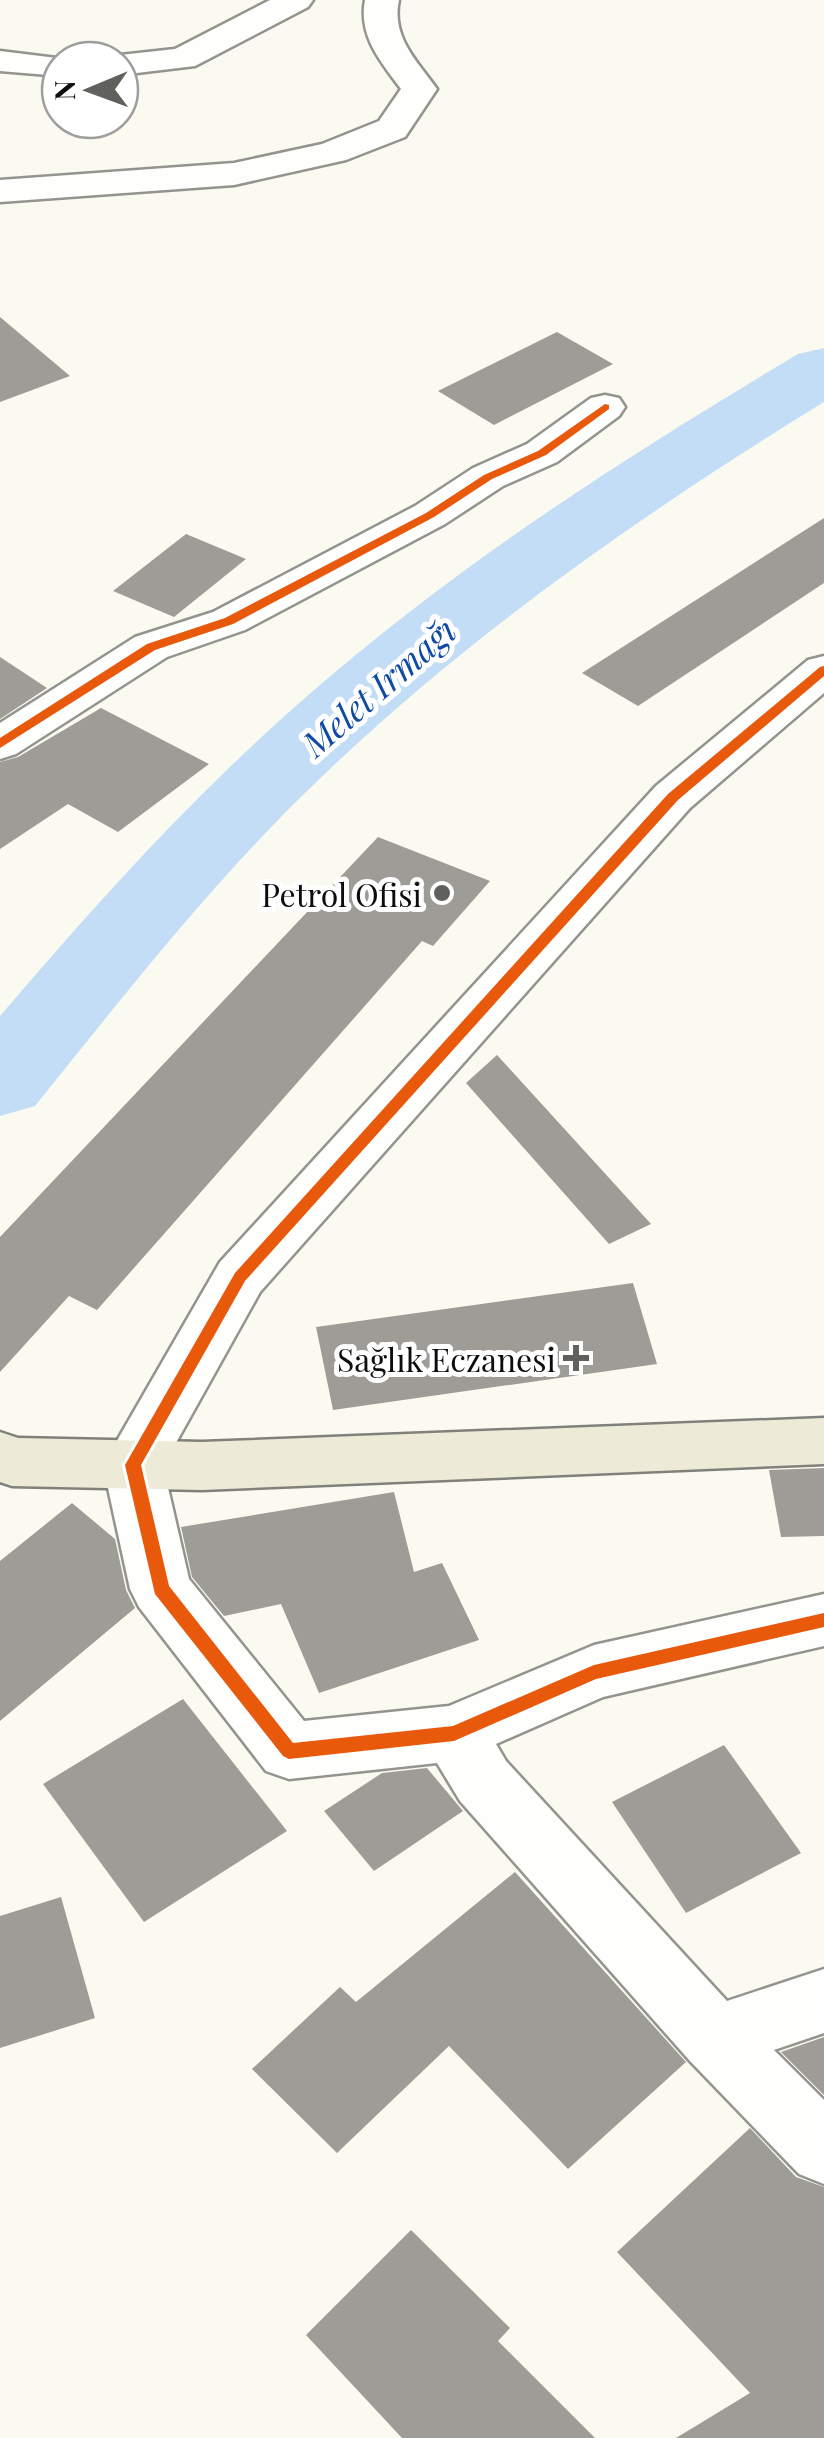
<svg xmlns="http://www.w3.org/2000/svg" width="824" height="2438" font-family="'Playfair Display',serif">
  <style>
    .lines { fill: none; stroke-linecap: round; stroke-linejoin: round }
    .river { fill: #c4ddf7; fill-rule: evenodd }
    .building { fill: #9e9c96 }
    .minor-casing { stroke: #94948f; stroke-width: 5 }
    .major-casing { stroke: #81817c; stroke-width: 5 }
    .minor { fill: #fefefd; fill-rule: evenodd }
    .major { fill: #edebd7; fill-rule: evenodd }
    .cycleway-casing { stroke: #fff; stroke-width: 6 }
    .cycleway { fill: #e8590c; fill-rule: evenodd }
    .poi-dot { fill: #60605c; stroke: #fff; stroke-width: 4 }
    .labels { text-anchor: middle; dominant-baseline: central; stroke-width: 10; stroke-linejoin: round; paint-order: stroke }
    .poi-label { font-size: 32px; fill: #0d0d0d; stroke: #fff; text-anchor: end }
    .water-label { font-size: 35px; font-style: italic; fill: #0f4aa5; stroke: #fff }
  </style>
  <rect width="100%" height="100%" fill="#fbfaf0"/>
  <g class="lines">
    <path class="river" d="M 824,348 L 824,402 C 628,523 442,653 280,818 C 191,909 114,1008 35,1106 L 0,1116 L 0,1016 C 94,906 189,800 297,705 C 450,569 622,459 798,354 Z"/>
  </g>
  <path class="building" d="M 0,317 L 70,376 L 0,402 Z
    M 557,332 L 613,364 L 494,425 L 438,391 Z
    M 824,518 L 824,583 L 638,706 L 582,673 Z
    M 186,534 L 246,559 L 174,617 L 113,591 Z
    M 0,657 L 47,688 L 0,719 Z
    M 101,708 L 209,764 L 118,832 L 68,804 L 0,849 L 0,762 L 18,757 Z
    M 378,837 L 490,881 L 433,946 L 422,941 L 97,1310 L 69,1296 L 0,1372 L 0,1237 Z
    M 497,1055 L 651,1224 L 609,1244 L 466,1083 Z
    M 633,1283 L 657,1364 L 333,1410 L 316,1327 Z
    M 824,1468 L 824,1536 L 781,1537 L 769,1470 Z
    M 394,1492 L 414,1572 L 442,1563 L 479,1640 L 319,1693 L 281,1604 L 224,1616 L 192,1577 L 181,1527 Z
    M 72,1503 L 115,1539 L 126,1590 L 135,1608 L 0,1721 L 0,1561 Z
    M 183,1699 L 287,1831 L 144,1922 L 43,1784 Z
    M 724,1745 L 801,1853 L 686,1913 L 612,1802 Z
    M 427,1768 L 463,1811 L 374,1871 L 324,1811 L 382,1773 Z
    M 515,1872 L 686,2062 L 568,2169 L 449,2046 L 337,2153 L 252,2069 L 340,1987 L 356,2002 Z
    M 61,1897 L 95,2018 L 0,2048 L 0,1916 Z
    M 824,2037 L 824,2095 L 781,2052 Z
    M 750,2128 L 796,2177 L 824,2187 L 824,2438 L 676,2438 L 750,2393 L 617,2252 Z
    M 411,2230 L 510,2328 L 498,2341 L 595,2438 L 402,2438 L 306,2335 Z"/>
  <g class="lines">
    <g class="minor-casing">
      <path id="minor" d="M 270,0 L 313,0 L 308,7 L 195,66 L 120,75 L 120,60 L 106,60 L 120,55 L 175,49 Z
        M 365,0 L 399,0 C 391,37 417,61 437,89 L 405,137 L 346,160 L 234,185 L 0,202 L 0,180 L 234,163 L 322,144 L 379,121 L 401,89 C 381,62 358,36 365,0 Z
        M 0,51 L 73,60 L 60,60 L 60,76 L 0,71 Z
        M 605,395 L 619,398 L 625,407 L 619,416 L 557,462 L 503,486 L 445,524 L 245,630 L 167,657 L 16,754 L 0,759 L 0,723 L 135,637 L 213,612 L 415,506 L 473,468 L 527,444 L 591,398 Z
        M 824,656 L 824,693 L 690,808 L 260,1292 L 163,1466 L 189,1579 L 304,1721 L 449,1706 L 594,1645 L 824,1594 L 824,1646 L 603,1697 L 496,1744 L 506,1761 L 727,2001 L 824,1969 L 824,2033 L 774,2050 L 824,2100 L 824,2184 L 799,2174 L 690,2061 L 460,1801 L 437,1763 L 289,1779 L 266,1771 L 139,1607 L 130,1589 L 103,1465 L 220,1262 L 656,786 L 808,660 Z"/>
    </g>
    <g class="major-casing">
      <path id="major" d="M 824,1418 L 824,1464 L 202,1490 L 12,1486 L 0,1482 L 0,1432 L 18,1438 L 202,1442 Z"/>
    </g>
    <use href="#minor" class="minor"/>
    <use href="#major" class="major"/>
    <g class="cycleway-casing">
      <path id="cycleway" d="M 605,404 L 609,405 L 609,409 L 546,455 L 492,479 L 434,517 L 233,624 L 155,650 L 0,748 L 0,738 L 147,644 L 225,618 L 426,513 L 484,475 L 538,451 Z
        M 824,666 L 824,676 L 678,800 L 245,1281 L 141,1465 L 169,1586 L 293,1743 L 453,1726 L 594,1665 L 824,1613 L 824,1627 L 596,1679 L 454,1741 L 289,1759 L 283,1756 L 155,1594 L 125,1465 L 235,1273 L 668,794 L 820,667 Z"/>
    </g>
    <use href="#cycleway" class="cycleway"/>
  </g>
  <g class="poi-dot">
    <circle cx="442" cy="893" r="10"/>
    <path d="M571 1343h10v10h10v10h-10v10h-10v-10h-10v-10h10z"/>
  </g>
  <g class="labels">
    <g class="poi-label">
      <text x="422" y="893">Petrol Ofisi</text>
      <text x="556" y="1358">Sağlık Eczanesi</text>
    </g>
    <g class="water-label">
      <text transform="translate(378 686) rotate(-41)">Melet Irmağı</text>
    </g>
  </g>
  <g transform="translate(90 90) rotate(269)"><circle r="48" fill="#ffffff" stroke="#9e9e9e" stroke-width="2.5"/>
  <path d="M0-8L18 38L0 25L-18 38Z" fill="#60605c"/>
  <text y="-15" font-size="28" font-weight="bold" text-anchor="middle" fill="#0d0d0d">N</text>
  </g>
</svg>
